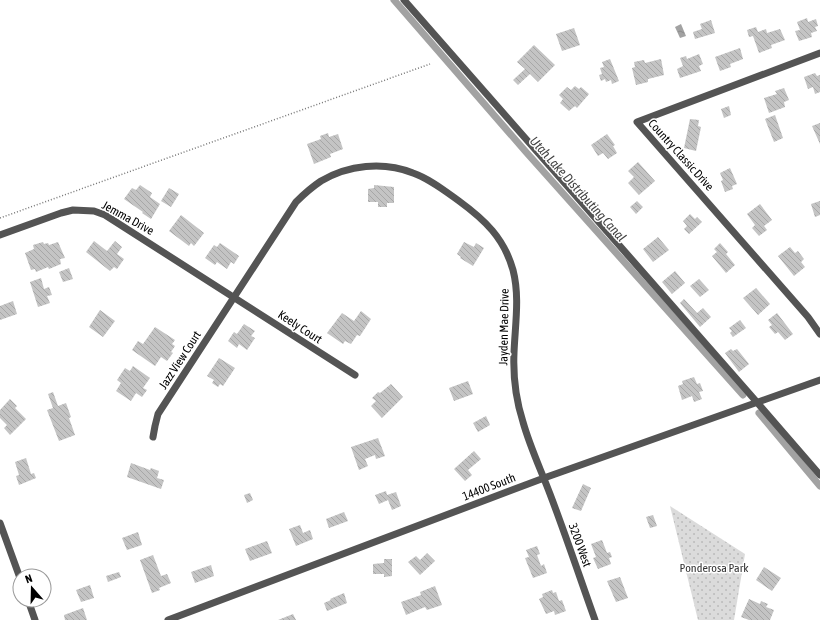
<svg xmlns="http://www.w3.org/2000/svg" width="820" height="620" font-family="'Asap Condensed',sans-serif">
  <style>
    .park { fill: url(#park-dots) }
    .water { fill: url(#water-ripples) }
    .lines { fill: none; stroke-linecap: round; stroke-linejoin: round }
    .canal { stroke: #a2a2a2; stroke-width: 7 }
    .building { fill: url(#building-back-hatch) }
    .path { stroke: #767676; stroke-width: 1.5; stroke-dasharray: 1 2; stroke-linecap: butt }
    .minor { stroke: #545454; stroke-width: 7 }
    .labels { text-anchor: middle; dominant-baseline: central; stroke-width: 3; stroke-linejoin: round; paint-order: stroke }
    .street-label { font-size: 12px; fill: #000; stroke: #fff }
    .park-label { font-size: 12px; fill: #323232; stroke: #fff }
    .water-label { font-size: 13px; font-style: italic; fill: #434343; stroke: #fff }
  </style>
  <defs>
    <pattern id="park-dots" width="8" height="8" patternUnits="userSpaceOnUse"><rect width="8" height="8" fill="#dbdbdb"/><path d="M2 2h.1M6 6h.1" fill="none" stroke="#bababa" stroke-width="1.8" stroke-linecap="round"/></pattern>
    <pattern id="water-ripples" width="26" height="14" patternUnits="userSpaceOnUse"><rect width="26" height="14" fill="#a2a2a2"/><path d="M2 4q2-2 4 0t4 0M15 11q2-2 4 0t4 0" fill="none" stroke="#8a8a8a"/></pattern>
    <pattern id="building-back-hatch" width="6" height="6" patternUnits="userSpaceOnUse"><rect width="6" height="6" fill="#c4c4c4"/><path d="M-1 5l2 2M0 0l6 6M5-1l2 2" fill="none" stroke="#a7a7a7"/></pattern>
  </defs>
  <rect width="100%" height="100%" fill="#fff"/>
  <path class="park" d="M 670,506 L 745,554 L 734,620 L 698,620 Z"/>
  <path class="water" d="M 681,24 L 686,36 L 680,38 L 675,27 Z"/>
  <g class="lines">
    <path class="canal" d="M 394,0 L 526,152 L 743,395
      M 759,413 L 820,486"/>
  </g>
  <path class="building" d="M 807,18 L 808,22 L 816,19 L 818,26 L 815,27 L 817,31 L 811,33 L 812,37 L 799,41 L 795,31 L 800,30 L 797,22 Z
    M 711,20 L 715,33 L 695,39 L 693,32 L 702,29 L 700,24 Z
    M 756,27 L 758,32 L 766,29 L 767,33 L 780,29 L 785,40 L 771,45 L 772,48 L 759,53 L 753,36 L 749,37 L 747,30 Z
    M 574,28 L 580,45 L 562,51 L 556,34 Z
    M 534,45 L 555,65 L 538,82 L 530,74 L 518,85 L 513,80 L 525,69 L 517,62 Z
    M 740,48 L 743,59 L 730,64 L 731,67 L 720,71 L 715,57 Z
    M 699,54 L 703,64 L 699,66 L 701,71 L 680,78 L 677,69 L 683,66 L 680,58 L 686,56 L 687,59 Z
    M 610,59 L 619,81 L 612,84 L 611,80 L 606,82 L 605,79 L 601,81 L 599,75 L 602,74 L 600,68 L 604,67 L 602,62 Z
    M 661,59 L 664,75 L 648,79 L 648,82 L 636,85 L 632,68 L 635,67 L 634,62 L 644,60 L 645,63 Z
    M 815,73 L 817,76 L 820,75 L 820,92 L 815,94 L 813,87 L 808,89 L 804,77 Z
    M 575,86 L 579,89 L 581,87 L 589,94 L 577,108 L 575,106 L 569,111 L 560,103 L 563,99 L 559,95 L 567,87 L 571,90 Z
    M 784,88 L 789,100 L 784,102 L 785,107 L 769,113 L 764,98 L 777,94 L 775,91 Z
    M 729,106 L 731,115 L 724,118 L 721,109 Z
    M 775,115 L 783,138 L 774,142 L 765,119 Z
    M 690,119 L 699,120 L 698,126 L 701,127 L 696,151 L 684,148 Z
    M 820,123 L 820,144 L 812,126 Z
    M 328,133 L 329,137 L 338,134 L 343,149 L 330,154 L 331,157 L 314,164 L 307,144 L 321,139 L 320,136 Z
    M 607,134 L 615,145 L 613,146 L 617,153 L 608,159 L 603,153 L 598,156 L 591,145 Z
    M 638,162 L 655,181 L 639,195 L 628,183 L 634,177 L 628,171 Z
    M 730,168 L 737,184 L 732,186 L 733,189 L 725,192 L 721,181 L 723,180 L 720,173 Z
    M 140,185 L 152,193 L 150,197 L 160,204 L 151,219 L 142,213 L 143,212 L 124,199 L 132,188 L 136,190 Z
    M 374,185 L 394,187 L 394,203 L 387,203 L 387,207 L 378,207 L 378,202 L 368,202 L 368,189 L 374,188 Z
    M 169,188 L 179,194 L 171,207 L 161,201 Z
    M 637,201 L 643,207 L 636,214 L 630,207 Z
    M 820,201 L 820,215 L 815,217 L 811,204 Z
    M 760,204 L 772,220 L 764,226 L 767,230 L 759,236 L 752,228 L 755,225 L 747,214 Z
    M 690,214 L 695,219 L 697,217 L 702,222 L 689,234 L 684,229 L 687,226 L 683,221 Z
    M 181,215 L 204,233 L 194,246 L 191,243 L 189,246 L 169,231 Z
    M 658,237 L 669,250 L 653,262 L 643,249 Z
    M 94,241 L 107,251 L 115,241 L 122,247 L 117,254 L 124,259 L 117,269 L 114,267 L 110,271 L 86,252 Z
    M 43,242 L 44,244 L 48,243 L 49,245 L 58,242 L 65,258 L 60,259 L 61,264 L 49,269 L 48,267 L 36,272 L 35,269 L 31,270 L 25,253 L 34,249 L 33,245 Z
    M 464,242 L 474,247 L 476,243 L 484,248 L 473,266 L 460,258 L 461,257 L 457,254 Z
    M 220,243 L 239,256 L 234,264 L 231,262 L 227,269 L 217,262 L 215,265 L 205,258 L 214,245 L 217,247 Z
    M 720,243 L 728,252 L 726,254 L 735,265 L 726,273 L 712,256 L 717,252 L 714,249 Z
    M 790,247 L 795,253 L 798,251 L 804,259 L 801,262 L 805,267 L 794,276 L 778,256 Z
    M 69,268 L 73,279 L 63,282 L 59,272 Z
    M 675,271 L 685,283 L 672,294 L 662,282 Z
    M 41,278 L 44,289 L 49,287 L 52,295 L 47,296 L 50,303 L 38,307 L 30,282 Z
    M 699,279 L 709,290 L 700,297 L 690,286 Z
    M 756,288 L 770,304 L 758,315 L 743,298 Z
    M 684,299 L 697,313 L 703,308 L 711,317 L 700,327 L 680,303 Z
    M 13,301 L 17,314 L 0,320 L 0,306 Z
    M 100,310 L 115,321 L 103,337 L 89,327 Z
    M 361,311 L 371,319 L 360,336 L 357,335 L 351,344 L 345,341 L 343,344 L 327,333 L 342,313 L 354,321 Z
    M 777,313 L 793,334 L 785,340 L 778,332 L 775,334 L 769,327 L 772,325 L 768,320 Z
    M 740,320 L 746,328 L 733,337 L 730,333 L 732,331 L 729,328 Z
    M 244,324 L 255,331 L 251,336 L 255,338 L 247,350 L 239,344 L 237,348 L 228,341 L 234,332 L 237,334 Z
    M 155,327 L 175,340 L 172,344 L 175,346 L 171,352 L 173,353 L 167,361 L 161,357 L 155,366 L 132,350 L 138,341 L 143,344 Z
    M 731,349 L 733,351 L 737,349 L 749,364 L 739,372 L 725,353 Z
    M 219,358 L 235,368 L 223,386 L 220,384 L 218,387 L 212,383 L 214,380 L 207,376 Z
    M 133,366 L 150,378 L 143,388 L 147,390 L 142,397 L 136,393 L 131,401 L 116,391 L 121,383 L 117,380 L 125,368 L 130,371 Z
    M 694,377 L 697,384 L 700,383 L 703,391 L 699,392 L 702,399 L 694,402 L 692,396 L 682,400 L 678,386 L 683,384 L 682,381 Z
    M 468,381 L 473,394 L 454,401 L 449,388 Z
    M 391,384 L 403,397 L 382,418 L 371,406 L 376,401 L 372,398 L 378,392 L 380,393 Z
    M 53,392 L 58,406 L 66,403 L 71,417 L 69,418 L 75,435 L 59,441 L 47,410 L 53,408 L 48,394 Z
    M 10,399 L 17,406 L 15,408 L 26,419 L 10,435 L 4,428 L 7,425 L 0,418 L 0,410 Z
    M 486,416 L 490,425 L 478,432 L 473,423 Z
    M 378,438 L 385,456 L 376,459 L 375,455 L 365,459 L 368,466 L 359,470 L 351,447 Z
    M 474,451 L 481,459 L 468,470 L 472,475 L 465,481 L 454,469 Z
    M 26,458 L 31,474 L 34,473 L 36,478 L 19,485 L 16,476 L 19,475 L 15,462 Z
    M 131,463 L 150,470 L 151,468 L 159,471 L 157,478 L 164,480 L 161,489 L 127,477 Z
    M 583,484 L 591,488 L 581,511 L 572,508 Z
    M 386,491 L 387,495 L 396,492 L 401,506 L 392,510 L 388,500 L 379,504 L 375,495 Z
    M 250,493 L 253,500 L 247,503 L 244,495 Z
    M 344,512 L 348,521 L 329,528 L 326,519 Z
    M 653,515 L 657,526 L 650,528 L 646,517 Z
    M 300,525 L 303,533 L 310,530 L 313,539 L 296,546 L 289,529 Z
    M 138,532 L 142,545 L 127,550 L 122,538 Z
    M 602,540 L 607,553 L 610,552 L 612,557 L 609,558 L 611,564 L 598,569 L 593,558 L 596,557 L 591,544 Z
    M 267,541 L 272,553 L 250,561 L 245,549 Z
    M 537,546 L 540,554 L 537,555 L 541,566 L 544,564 L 547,573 L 533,578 L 525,558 L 529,557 L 526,550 Z
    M 427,553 L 435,561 L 420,575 L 408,562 L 416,556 L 420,560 Z
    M 153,555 L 161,576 L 167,574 L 171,583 L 159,588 L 160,590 L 152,593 L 140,560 Z
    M 384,559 L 392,559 L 392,576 L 384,577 L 384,574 L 373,574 L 373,564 L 384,563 Z
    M 211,565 L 214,576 L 195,583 L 191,572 Z
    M 764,567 L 781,578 L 772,591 L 756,580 Z
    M 119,572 L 121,577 L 108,582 L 106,576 Z
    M 620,577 L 628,598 L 616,602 L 607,581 Z
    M 90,585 L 94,598 L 81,602 L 76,590 Z
    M 435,586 L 442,605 L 427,610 L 425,607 L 406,615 L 401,602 L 421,595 L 420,592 Z
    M 552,590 L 553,593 L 556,592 L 559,601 L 562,600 L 566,611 L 555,615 L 554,611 L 546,614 L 539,599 L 543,597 L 542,594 Z
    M 344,593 L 347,603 L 327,611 L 324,603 L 331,600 L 330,599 Z
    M 749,599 L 760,604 L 761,601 L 768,604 L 766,607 L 774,610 L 770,620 L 749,620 L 741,617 Z
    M 83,608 L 87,620 L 65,620 L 64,615 Z
    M 293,614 L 296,620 L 278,620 Z"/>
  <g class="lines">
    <path class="path" d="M 0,218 L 430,64"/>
    <path class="minor" d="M 404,0 L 748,392 L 820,475
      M 820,53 L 637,122 L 808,317 L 820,334
      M 0,235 L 61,213 L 73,210 L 94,211 L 105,215 L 355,375
      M 153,437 L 155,426 L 158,414 L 296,202 C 304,194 312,187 321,181 C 348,165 383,161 413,173 C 430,179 445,191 459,201 C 485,220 504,238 513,270 C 520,297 515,325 514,353 C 513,376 516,400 523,422 C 530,447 541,470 550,494 C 566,536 580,578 595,620
      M 0,523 L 20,578
      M 28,600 L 35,620
      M 168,620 L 544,478 L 820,380"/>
  </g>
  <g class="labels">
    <g class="street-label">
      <text transform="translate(681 155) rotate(48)">Country Classic Drive</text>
      <text transform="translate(128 218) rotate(29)">Jemma Drive</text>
      <text transform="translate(300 327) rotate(33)">Keely Court</text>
      <text transform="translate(504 327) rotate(-89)">Jayden Mae Drive</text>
      <text transform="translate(180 360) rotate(-57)">Jazz View Court</text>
      <text transform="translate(489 487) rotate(-21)">14400 South</text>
      <text transform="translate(580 545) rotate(70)">3200 West</text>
    </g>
    <g class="park-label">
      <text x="714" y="568">Ponderosa Park</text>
    </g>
    <g class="water-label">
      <text transform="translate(578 189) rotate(48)">Utah Lake Distributing Canal</text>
    </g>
  </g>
  <g transform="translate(32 588) rotate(340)"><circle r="19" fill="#ffffff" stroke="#999999"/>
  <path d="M0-3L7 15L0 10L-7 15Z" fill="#000000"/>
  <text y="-6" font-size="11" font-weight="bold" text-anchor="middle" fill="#000000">N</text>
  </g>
</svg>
